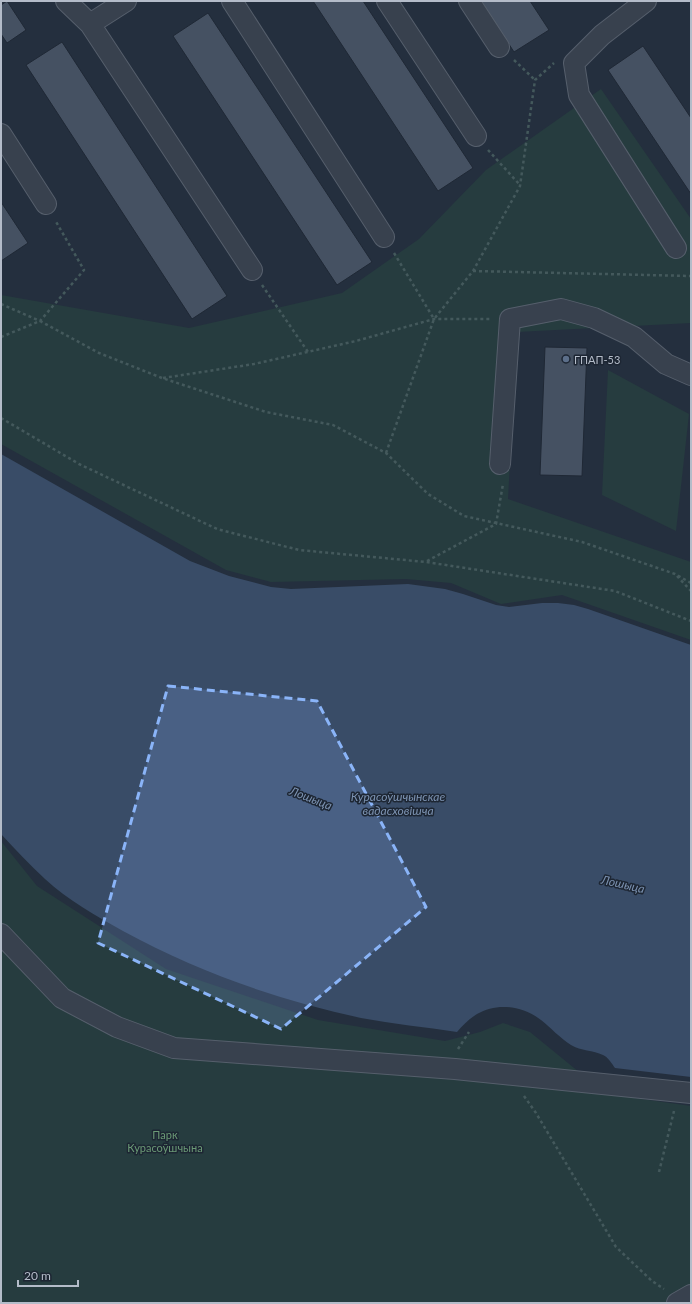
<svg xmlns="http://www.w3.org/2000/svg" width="692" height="1304" font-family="Lato,sans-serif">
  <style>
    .green { fill: #263c3f }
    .water { fill: #394c67 }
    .building { fill: #455162; stroke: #1f2835 }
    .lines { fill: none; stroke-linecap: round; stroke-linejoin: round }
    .minor-casing { stroke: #565f6c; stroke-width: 22 }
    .path { stroke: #44595c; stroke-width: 2.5; stroke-dasharray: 3 3; stroke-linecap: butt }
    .minor { stroke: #38414e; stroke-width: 20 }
    .marked { fill: #8ab4f8; fill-opacity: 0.2; stroke: #8ab4f8; stroke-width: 3; stroke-dasharray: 8 5; stroke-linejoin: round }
    .service-dot { fill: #5c6f8a; stroke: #1d2633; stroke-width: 1.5 }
    .labels { text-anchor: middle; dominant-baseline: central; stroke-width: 3; stroke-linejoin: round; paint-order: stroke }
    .poi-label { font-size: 11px; fill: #b4bcc9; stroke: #1d2633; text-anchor: start }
    .park-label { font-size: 11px; fill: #6b9a76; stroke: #1d2633 }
    .water-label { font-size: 12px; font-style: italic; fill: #7c92b1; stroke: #1d2633 }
  </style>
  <rect width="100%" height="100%" fill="#242f3e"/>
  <path class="green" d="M 601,89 L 691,219 L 691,323 L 517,332 L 508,499 L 691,562 L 691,640 L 562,595 L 501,604 L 451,583 L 406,579 L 271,582 L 226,570 L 1,444 L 1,295 L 189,328 L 342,293 L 419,239 L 486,170 Z
    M 608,370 L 689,414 L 676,531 L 602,495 Z
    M 1,841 L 37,886 L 166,969 L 318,1020 L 445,1041 L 480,1032 L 503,1023 L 530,1032 L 606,1094 L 691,1106 L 691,1303 L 1,1303 Z"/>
  <path class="water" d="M 1,454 L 190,561 L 229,576 L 271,587 L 291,589 L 408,584 L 445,589 L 463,594 L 496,605 L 509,607 L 542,603 L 558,603 L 574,605 L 588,609 L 691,645 L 691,1077 L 615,1068 C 612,1064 608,1057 603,1055 C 593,1050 581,1051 571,1045 C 560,1038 551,1028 541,1020 C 523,1006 497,1002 477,1014 C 469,1019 463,1025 457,1032 C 425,1027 393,1024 361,1018 C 278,1000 198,972 123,931 C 96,916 68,900 45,879 C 30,865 15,849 1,834 Z"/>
  <path class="building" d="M 7,1 L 26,30 L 7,43 L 1,34 L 1,5 Z
    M 313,1 L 363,1 L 473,168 L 438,191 Z
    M 481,1 L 530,1 L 549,30 L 514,52 Z
    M 208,13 L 372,262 L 337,285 L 173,36 Z
    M 62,42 L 227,296 L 192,319 L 26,65 Z
    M 643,46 L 691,118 L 691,194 L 608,70 Z
    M 1,202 L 28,243 L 1,261 Z
    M 545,347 L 587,348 L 582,476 L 540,475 Z"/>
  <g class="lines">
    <g class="minor-casing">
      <path id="minor" d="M 66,1 L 90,24 L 252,270
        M 232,1 L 384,237
        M 387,1 L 476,136
        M 469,1 L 499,47
        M 646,1 L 602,35 L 574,63 L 579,95 L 676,248
        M 90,24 L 126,1
        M 1,134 L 46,204
        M 500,464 L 510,319 L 561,309 L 594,318 L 634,337 L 666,364 L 691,375
        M 1,934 L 62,998 L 117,1027 L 174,1048 L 455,1069 L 691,1093
        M 677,1303 L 691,1295"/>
    </g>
    <path class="path" d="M 514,60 L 535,80
      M 488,150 L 520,185
      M 394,253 L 434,319
      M 473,271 L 691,276
      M 262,285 L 308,352
      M 1,304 L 40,321 L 84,270 L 55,220
      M 1,337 L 40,321 L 99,353 L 162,378 L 266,412 L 333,425 L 386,453 L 428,494 L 464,516 L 582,542 L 675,574 L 691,583
      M 163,378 L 254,364 L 356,341 L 434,319 L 490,319
      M 1,418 L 79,464 L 217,529 L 299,550 L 426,562 L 615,591 L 691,621
      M 386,453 L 434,319 L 473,271 L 520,186 L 535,80 L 554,63
      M 427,561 L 496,524 L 503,484
      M 677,576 L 691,591
      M 458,1049 L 469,1032
      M 524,1096 L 536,1113 L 616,1247 L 652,1281 L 664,1289
      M 659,1172 L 674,1111"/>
    <use href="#minor" class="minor"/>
  </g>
  <path class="marked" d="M 168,686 L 317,701 L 426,907 L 281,1029 L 98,943 Z"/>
  <circle class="service-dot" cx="566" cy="359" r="4"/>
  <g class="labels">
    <g class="poi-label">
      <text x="574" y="359">ГПАП-53</text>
    </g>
    <g class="park-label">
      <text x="165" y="1134">Парк<tspan x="165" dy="13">Курасоўшчына</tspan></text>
    </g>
    <g class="water-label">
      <text x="398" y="796">Курасоўшчынскае<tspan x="398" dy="14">вадасховішча</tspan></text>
      <text transform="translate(311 798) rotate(21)">Лошыца</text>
      <text transform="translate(623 884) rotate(13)">Лошыца</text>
    </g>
  </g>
  <rect width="692" height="1304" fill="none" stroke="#b4bcc9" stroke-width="4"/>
  <path d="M18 1280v6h60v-6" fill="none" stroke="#b4bcc9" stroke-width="2"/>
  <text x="24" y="1280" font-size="12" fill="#b4bcc9" stroke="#1d2633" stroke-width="3" paint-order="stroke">20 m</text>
</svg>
